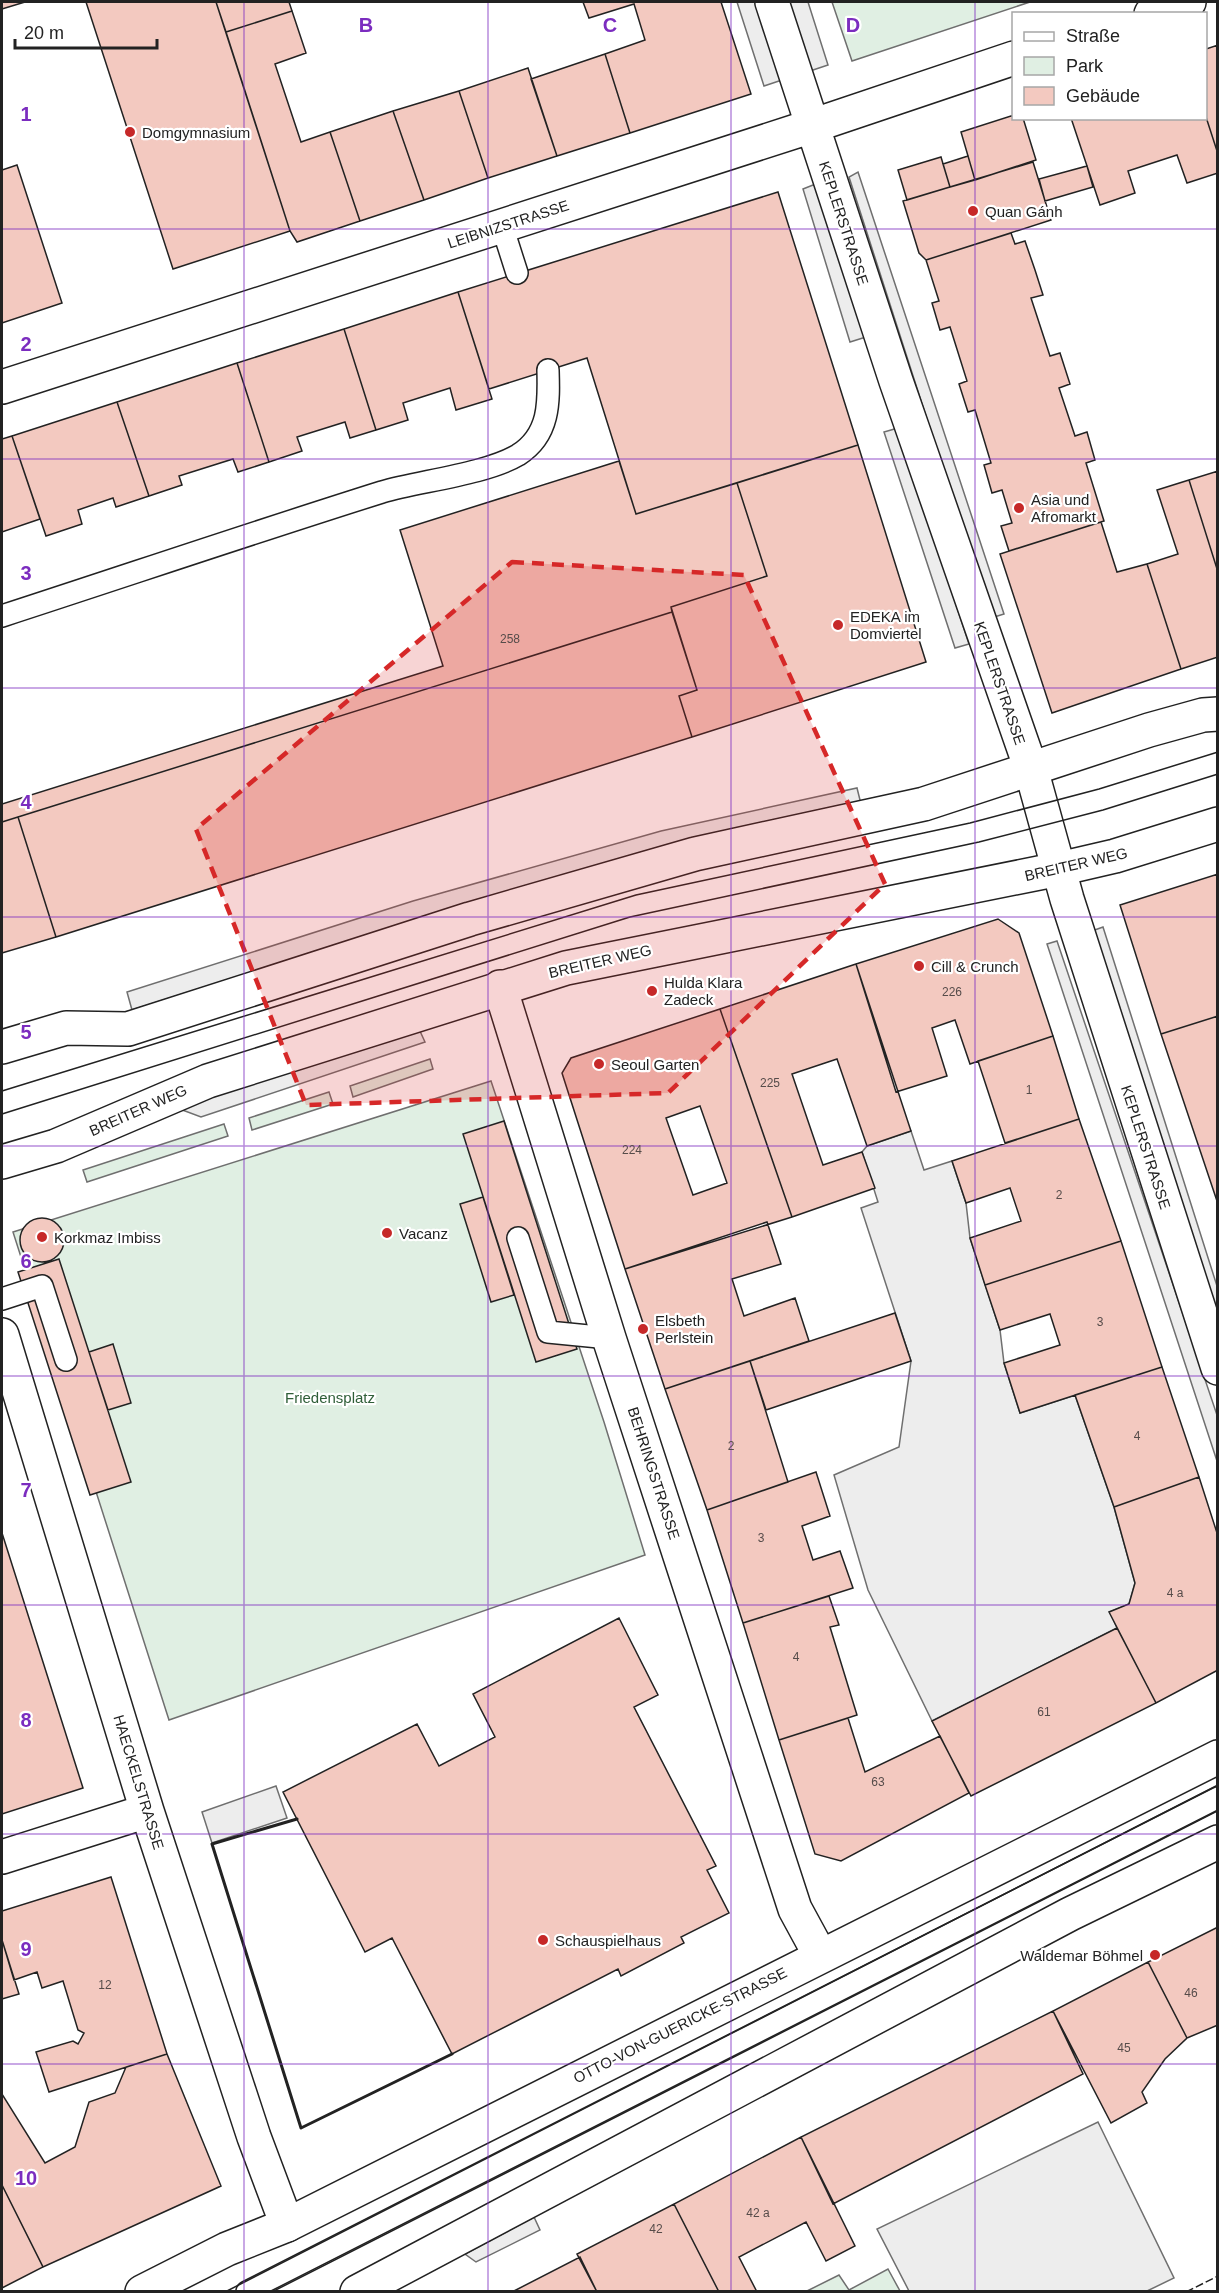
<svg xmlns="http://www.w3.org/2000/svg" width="1219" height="2293" font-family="Arial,sans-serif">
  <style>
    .green { fill: #e0efe3; stroke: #6f6f6f; stroke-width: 1.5 }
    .parking { fill: #ededed; stroke: #6f6f6f; stroke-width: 1.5 }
    .building { fill: #f3c9c0; stroke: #222; stroke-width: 1.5; fill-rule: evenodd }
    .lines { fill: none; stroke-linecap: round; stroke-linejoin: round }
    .service-casing { stroke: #222; stroke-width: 24 }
    .minor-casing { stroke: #222; stroke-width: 36 }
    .tertiary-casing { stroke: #222; stroke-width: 36 }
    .service { stroke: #fff; stroke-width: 21 }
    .minor { stroke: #fff; stroke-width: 33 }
    .tertiary { stroke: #fff; stroke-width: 33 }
    .tram { stroke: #222; stroke-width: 1.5 }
    .fence { stroke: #222; stroke-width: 1.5; stroke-dasharray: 8 3; stroke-linecap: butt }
    .wall { stroke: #222; stroke-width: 3 }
    .marked { fill: #d62828; fill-opacity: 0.2; stroke: #d62828; stroke-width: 4.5; stroke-dasharray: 12 8; stroke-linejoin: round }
    .grid { fill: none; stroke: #7b2cbf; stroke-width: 1.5; stroke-opacity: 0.55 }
    .poi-dot { fill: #c62828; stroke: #fff; stroke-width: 2 }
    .labels { text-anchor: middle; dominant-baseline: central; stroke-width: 4.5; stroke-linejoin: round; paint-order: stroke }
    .number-label { font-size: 12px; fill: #564c4a }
    .poi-label { font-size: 15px; fill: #222; stroke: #fff; text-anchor: start }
    .street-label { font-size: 15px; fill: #222; stroke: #fff }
    .park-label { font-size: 15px; fill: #2f5e38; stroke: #fff }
    .grid-label { font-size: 20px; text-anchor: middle; font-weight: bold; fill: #7b2cbf; stroke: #fff; stroke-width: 4.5; stroke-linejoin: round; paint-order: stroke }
  </style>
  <rect width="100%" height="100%" fill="#fff"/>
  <path class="green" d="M 832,2 L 1030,2 L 852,61 Z
    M 430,1059 L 433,1069 L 353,1097 L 350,1086 Z
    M 491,1081 L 604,1422 L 645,1555 L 169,1720 L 13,1232 Z
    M 329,1092 L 333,1104 L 252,1130 L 249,1118 Z
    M 224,1124 L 228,1136 L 87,1182 L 83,1170 Z
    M 888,2269 L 900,2291 L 807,2291 L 839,2275 L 849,2290 Z"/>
  <path class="parking" d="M 737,2 L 760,2 L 785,79 L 764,86 Z
    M 785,2 L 808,2 L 828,65 L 807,72 Z
    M 858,172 L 1004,614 L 991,618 L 849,177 Z
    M 818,183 L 866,337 L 850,342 L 803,189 Z
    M 898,428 L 969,644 L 955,648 L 884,432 Z
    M 857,788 L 861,804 L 639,855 L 497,894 L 132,1010 L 127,992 L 413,901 L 661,831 Z
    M 1103,927 L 1217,1286 L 1217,1327 L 1092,931 Z
    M 1057,941 L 1217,1415 L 1217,1461 L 1047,944 Z
    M 419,1029 L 425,1042 L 201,1117 L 177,1108 Z
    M 911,1131 L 924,1170 L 952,1161 L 966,1203 L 970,1238 L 1000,1330 L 1004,1363 L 1020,1413 L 1075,1395 L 1114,1507 L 1135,1583 L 1129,1604 L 1110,1612 L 1117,1628 L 932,1721 L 868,1590 L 834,1475 L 899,1447 L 911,1361 L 861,1208 L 878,1202 L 862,1152 L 867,1146 Z
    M 276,1786 L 287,1818 L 212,1843 L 202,1812 Z
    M 1098,2122 L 1174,2278 L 1145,2292 L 909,2291 L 877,2229 Z
    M 534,2217 L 540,2230 L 476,2262 L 465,2254 Z"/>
  <path class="building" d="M 2,2 L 25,2 L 2,9 Z
    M 86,2 L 216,2 L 290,231 L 173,269 Z
    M 216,2 L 289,2 L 292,11 L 226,32 Z
    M 583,2 L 721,2 L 751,94 L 630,133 L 605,54 L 645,40 L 634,4 L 589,18 Z
    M 292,11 L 306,53 L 275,64 L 301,142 L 330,132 L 360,221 L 297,242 L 290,231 L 226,32 Z
    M 1218,45 L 1218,154 L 1206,117 L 1206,49 Z
    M 605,54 L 630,133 L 557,156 L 531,79 Z
    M 528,68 L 557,156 L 488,178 L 459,91 Z
    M 459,91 L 488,178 L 424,200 L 393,111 Z
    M 393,111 L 424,200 L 360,221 L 330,132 Z
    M 1014,115 L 1014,118 L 1023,118 L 1036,160 L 975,180 L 961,132 Z
    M 1206,117 L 1218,154 L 1218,173 L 1187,183 L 1177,155 L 1128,171 L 1135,193 L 1100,205 L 1071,118 Z
    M 968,156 L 975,180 L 950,187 L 943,164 Z
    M 941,157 L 950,187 L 907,200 L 898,170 Z
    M 1033,162 L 1051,220 L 926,260 L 919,253 L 903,201 Z
    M 17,165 L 62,303 L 2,323 L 2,170 Z
    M 1087,166 L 1093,187 L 1045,201 L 1039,179 Z
    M 778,192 L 858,445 L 636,514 L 587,358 L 489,389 L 458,292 Z
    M 1011,233 L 1015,244 L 1025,241 L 1035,270 L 1043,295 L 1031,298 L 1050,356 L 1060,353 L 1070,384 L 1059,388 L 1075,436 L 1087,432 L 1095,460 L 1086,463 L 1104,521 L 1009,551 L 1001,526 L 1012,523 L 1002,490 L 992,493 L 984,465 L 991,463 L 975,410 L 968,412 L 959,384 L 967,381 L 950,327 L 940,330 L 932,303 L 939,301 L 926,260 Z
    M 458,292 L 492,399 L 456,410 L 450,388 L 403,403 L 408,420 L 376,430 L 344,329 Z
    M 344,329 L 376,430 L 350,438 L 345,422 L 297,437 L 302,451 L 269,462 L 237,363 Z
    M 237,363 L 269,462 L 238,472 L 233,459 L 179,476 L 182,485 L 149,496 L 117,402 Z
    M 117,402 L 149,496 L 116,507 L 113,498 L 78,510 L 82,524 L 46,536 L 12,436 Z
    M 12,436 L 40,519 L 2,532 L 2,439 Z
    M 858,445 L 926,662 L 692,737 L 679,696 L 697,690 L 671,607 L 767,576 L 737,483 Z
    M 619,461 L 636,514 L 737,483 L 767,576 L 671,607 L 672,612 L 2,822 L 2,804 L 443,666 L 400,530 Z
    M 1218,471 L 1218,572 L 1189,480 Z
    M 1189,480 L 1218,572 L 1218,657 L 1181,669 L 1147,564 L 1178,554 L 1157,490 Z
    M 1101,522 L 1117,572 L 1147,564 L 1181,669 L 1052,713 L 1000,554 Z
    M 672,612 L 697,690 L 679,696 L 692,737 L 56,937 L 18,817 Z
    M 18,817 L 56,937 L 2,953 L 2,822 Z
    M 1218,874 L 1218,1016 L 1161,1034 L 1120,905 Z
    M 998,919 L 1019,933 L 1053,1036 L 970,1064 L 955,1020 L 932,1028 L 947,1076 L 896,1092 L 856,964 Z
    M 856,964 L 911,1131 L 867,1146 L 837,1059 L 792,1074 L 823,1165 L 862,1152 L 875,1188 L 792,1217 L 720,1009 Z
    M 720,1009 L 792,1217 L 625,1269 L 562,1073 L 571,1058 ZM 700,1106 L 727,1183 L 693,1195 L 666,1118 Z
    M 1218,1016 L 1218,1204 L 1161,1034 Z
    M 1053,1036 L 1079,1119 L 1005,1143 L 978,1061 Z
    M 1079,1119 L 1121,1241 L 985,1285 L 970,1238 L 1021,1221 L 1010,1188 L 966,1203 L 952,1161 Z
    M 504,1121 L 577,1349 L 536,1362 L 463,1134 Z
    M 483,1197 L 514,1295 L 491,1302 L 460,1204 Z
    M20 1240a22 22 0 1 1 44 0a22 22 0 1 1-44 0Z
    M 767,1222 L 781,1264 L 732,1279 L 744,1316 L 795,1298 L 809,1341 L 665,1389 L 625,1269 Z
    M 1121,1241 L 1162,1367 L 1020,1413 L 1004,1363 L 1060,1345 L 1050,1314 L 1000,1330 L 985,1285 Z
    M 59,1259 L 131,1482 L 90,1495 L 18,1272 Z
    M 895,1313 L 911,1361 L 766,1410 L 750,1361 Z
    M 113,1344 L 131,1403 L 108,1410 L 89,1352 Z
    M 750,1361 L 788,1482 L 707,1510 L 665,1389 Z
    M 1162,1367 L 1199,1477 L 1114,1507 L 1075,1395 Z
    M 816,1472 L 830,1516 L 802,1526 L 813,1560 L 840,1551 L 853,1588 L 743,1623 L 707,1510 Z
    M 1199,1477 L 1218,1536 L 1218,1670 L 1156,1703 L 1109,1612 L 1129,1604 L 1135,1583 L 1114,1507 Z
    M 2,1533 L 83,1788 L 2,1814 Z
    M 829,1596 L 839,1625 L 830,1627 L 857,1715 L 779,1740 L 743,1623 Z
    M 619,1618 L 658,1695 L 634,1707 L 716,1866 L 707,1870 L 729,1913 L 681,1937 L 684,1943 L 621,1976 L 618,1969 L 452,2054 L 392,1938 L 365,1952 L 283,1792 L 417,1724 L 439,1766 L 495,1737 L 473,1694 Z
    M 1117,1628 L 1156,1703 L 971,1796 L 932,1721 Z
    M 848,1718 L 865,1772 L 940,1736 L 969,1793 L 841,1861 L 815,1854 L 779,1740 Z
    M 111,1877 L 167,2054 L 49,2092 L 36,2052 L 73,2041 L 78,2044 L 84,2033 L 78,2030 L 63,1981 L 42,1988 L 37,1972 L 14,1980 L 2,1940 L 2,1911 Z
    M 1218,1927 L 1218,2025 L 1187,2038 L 1148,1962 Z
    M 2,1940 L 19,1994 L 2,1999 Z
    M 1148,1962 L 1187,2038 L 1165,2059 L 1142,2092 L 1147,2103 L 1111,2123 L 1053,2011 Z
    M 1053,2011 L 1083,2074 L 833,2204 L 801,2137 Z
    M 167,2054 L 221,2186 L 43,2267 L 2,2185 L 2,2094 L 45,2163 L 75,2147 L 89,2102 L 115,2093 L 126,2067 Z
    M 801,2137 L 855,2246 L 826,2261 L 806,2222 L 739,2257 L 757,2292 L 719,2292 L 674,2204 Z
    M 2,2185 L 43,2267 L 2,2288 Z
    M 674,2204 L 719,2292 L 597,2292 L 577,2254 Z
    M 580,2257 L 597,2292 L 512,2292 Z"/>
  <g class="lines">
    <g class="service-casing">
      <path id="service" d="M 502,226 L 517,273
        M 2,616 C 128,575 255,532 382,492 C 420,481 486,474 518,455 C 550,435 549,402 548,370
        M 518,1238 L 548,1332 L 609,1338
        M 2,1299 L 42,1286 L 66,1360
        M 247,2292 L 1218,1798"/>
    </g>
    <g class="minor-casing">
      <path id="minor" d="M 772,2 L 896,381 L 1031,769 L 1067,899 L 1218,1368
        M 1151,14 L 1189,2
        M 2,387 L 812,126 L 1014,58
        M 500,987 L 609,1338 L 795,1909 L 820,1955
        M 2,1335 L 147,1811 L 254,2137 L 287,2225
        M 2,1857 L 147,1811"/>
    </g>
    <g class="tertiary-casing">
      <path id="tertiary" d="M 2,1047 L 66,1028 L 128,1029 L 470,919 L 695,854 L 924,804 L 1149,730 L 1203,715 L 1218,714
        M 2,1162 L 56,1146 L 208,1081 L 566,968 L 1059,869 L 1115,856 L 1218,824
        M 142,2292 L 227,2249 L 287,2225 L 1218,1757
        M 357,2292 L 1070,1914 L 1218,1842"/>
    </g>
    <use href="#service" class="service"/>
    <use href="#minor" class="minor"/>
    <use href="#tertiary" class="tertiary"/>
    <path class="tram" d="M 2,1091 L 636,895 L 970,823 L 1099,789 L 1218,752
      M 2,1114 L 630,917 L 979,842 L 1103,810 L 1218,774
      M 225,2292 L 1218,1785
      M 269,2292 L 1218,1810"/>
    <path class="fence" d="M 1186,2292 L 1218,2276"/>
    <path class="wall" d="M 297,1819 L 212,1844 L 301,2128 L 452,2054"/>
  </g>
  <path class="marked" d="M 512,562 L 744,575 L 885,884 L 668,1093 L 306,1105 L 196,829 Z"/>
  <path class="grid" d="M 244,2 L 244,2292M 488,2 L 488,2292M 731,2 L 731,2292M 975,2 L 975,2292M 2,229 L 1218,229M 2,459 L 1218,459M 2,688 L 1218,688M 2,917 L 1218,917M 2,1146 L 1218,1146M 2,1376 L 1218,1376M 2,1605 L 1218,1605M 2,1834 L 1218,1834M 2,2064 L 1218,2064"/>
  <g class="poi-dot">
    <circle cx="130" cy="132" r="6"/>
    <circle cx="973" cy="211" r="6"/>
    <circle cx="1019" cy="508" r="6"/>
    <circle cx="838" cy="625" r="6"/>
    <circle cx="919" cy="966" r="6"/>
    <circle cx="652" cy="991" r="6"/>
    <circle cx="599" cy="1064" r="6"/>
    <circle cx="387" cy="1233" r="6"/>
    <circle cx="42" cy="1237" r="6"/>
    <circle cx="643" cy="1329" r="6"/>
    <circle cx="543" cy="1940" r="6"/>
    <circle cx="1155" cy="1955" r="6"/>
  </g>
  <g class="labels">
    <g class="number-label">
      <text x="510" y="639">258</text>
      <text x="952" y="992">226</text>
      <text x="770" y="1083">225</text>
      <text x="1029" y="1090">1</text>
      <text x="632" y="1150">224</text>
      <text x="1059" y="1195">2</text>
      <text x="1100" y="1322">3</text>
      <text x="1137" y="1436">4</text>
      <text x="731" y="1446">2</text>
      <text x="761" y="1538">3</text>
      <text x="1175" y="1593">4 a</text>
      <text x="796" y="1657">4</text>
      <text x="1044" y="1712">61</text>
      <text x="878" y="1782">63</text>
      <text x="105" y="1985">12</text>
      <text x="1191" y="1993">46</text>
      <text x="1124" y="2048">45</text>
      <text x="758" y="2213">42 a</text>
      <text x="656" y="2229">42</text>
    </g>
    <g class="poi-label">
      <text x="142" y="132">Domgymnasium</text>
      <text x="985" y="211">Quan Gánh</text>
      <text x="1031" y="499">Asia und<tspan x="1031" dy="17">Afromarkt</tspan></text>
      <text x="850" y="616">EDEKA im<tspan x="850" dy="17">Domviertel</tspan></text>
      <text x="931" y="966">Cill &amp; Crunch</text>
      <text x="664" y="982">Hulda Klara<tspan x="664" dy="17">Zadeck</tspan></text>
      <text x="611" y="1064">Seoul Garten</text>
      <text x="399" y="1233">Vacanz</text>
      <text x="54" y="1237">Korkmaz Imbiss</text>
      <text x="655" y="1320">Elsbeth<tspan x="655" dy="17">Perlstein</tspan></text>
      <text x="555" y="1940">Schauspielhaus</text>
      <text x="1143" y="1955" text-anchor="end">Waldemar Böhmel</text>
    </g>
    <g class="street-label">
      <text transform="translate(844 223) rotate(72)">KEPLERSTRASSE</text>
      <text transform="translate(508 224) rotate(-18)">LEIBNIZSTRASSE</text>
      <text transform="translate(1000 683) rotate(71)">KEPLERSTRASSE</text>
      <text transform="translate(1076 864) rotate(-13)">BREITER WEG</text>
      <text transform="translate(600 961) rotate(-13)">BREITER WEG</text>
      <text transform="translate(138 1110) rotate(-24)">BREITER WEG</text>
      <text transform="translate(1146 1147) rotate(72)">KEPLERSTRASSE</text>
      <text transform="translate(654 1473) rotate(72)">BEHRINGSTRASSE</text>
      <text transform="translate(139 1782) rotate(73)">HAECKELSTRASSE</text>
      <text transform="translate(680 2025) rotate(-27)">OTTO-VON-GUERICKE-STRASSE</text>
    </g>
    <g class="park-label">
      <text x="330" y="1397">Friedensplatz</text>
    </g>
  </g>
  <g class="grid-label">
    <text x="366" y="32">B</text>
    <text x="610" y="32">C</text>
    <text x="853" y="32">D</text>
    <text x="26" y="121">1</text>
    <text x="26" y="351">2</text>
    <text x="26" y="580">3</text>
    <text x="26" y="809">4</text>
    <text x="26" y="1039">5</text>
    <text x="26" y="1268">6</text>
    <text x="26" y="1497">7</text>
    <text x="26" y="1727">8</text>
    <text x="26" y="1956">9</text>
    <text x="26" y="2185">10</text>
  </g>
  <rect width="1219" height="2293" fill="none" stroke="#222222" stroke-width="6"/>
  <rect x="1012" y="12" width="195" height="108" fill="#ffffff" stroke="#a7a7a7" stroke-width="1.5"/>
  <rect x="1024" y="32" width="30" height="9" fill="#ffffff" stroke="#a7a7a7" stroke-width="1.5"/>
  <text x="1066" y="42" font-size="18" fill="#222222">Straße</text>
  <rect x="1024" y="57" width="30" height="18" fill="#e0efe3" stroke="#a7a7a7" stroke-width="1.5"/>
  <text x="1066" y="72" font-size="18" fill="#222222">Park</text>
  <rect x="1024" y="87" width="30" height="18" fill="#f3c9c0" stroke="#a7a7a7" stroke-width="1.5"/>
  <text x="1066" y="102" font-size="18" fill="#222222">Gebäude</text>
  <path d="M15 39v9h142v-9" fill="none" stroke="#222222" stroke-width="3"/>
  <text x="24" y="39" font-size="18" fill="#222222" stroke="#ffffff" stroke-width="4.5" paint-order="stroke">20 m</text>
</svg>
